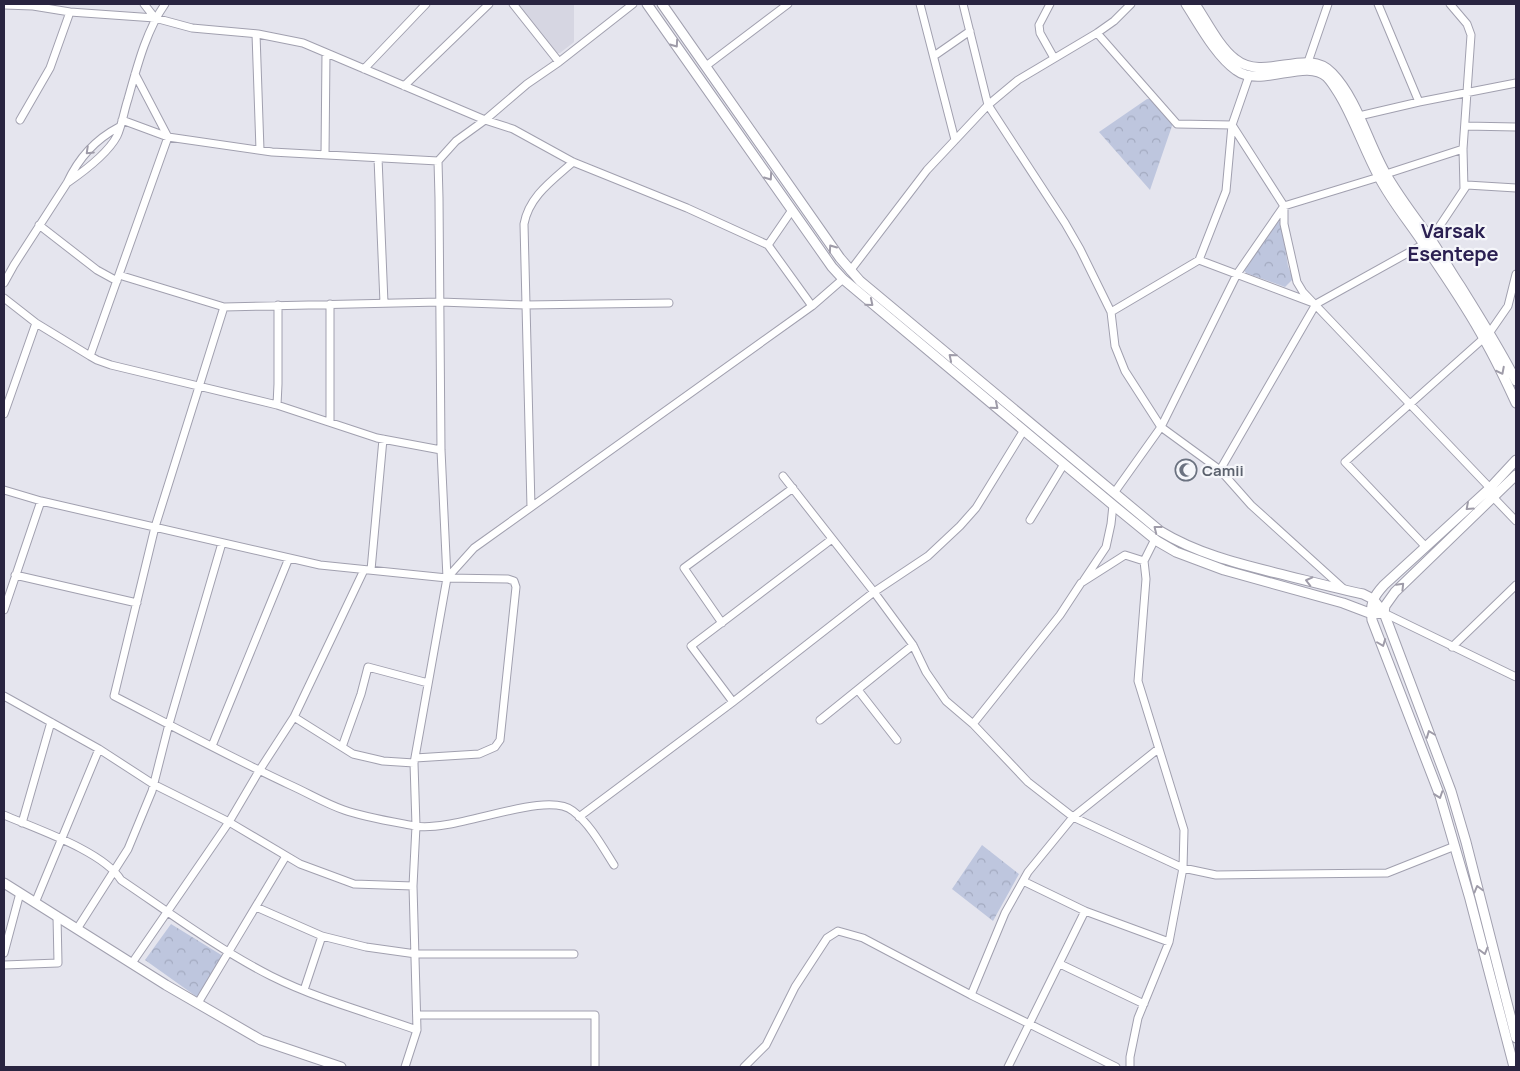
<svg xmlns="http://www.w3.org/2000/svg" width="1520" height="1071" font-family="Manrope,sans-serif">
  <style>
    .built { fill: #d6d6e2 }
    .forest { fill: url(#forest-crowns) }
    .lines { fill: none; stroke-linecap: round; stroke-linejoin: round }
    .minor-casing { stroke: #a1a0af; stroke-width: 9 }
    .tertiary-casing { stroke: #a1a0af; stroke-width: 11 }
    .minor { stroke: #fff; stroke-width: 7 }
    .tertiary { stroke: #fff; stroke-width: 9 }
    .oneway { stroke: #9f9ca9 }
    .labels { text-anchor: middle; dominant-baseline: central; stroke-width: 4.5; stroke-linejoin: round; paint-order: stroke }
    .worship-label { font-size: 15px; font-weight: bold; fill: #5b616d; stroke: #f5f6fa; text-anchor: start }
    .district-label { font-size: 20px; font-weight: bold; fill: #2b2052; stroke: #f5f6fa }
  </style>
  <defs>
    <pattern id="forest-crowns" width="20" height="18" patternUnits="userSpaceOnUse" patternTransform="scale(1.25)"><rect width="20" height="18" fill="#bec6de"/><path d="M2 6a3 3 0 1 1 6 0M12 15a3 3 0 1 1 6 0" fill="none" stroke="#a3aac0"/></pattern>
  </defs>
  <rect width="100%" height="100%" fill="#e5e5ee"/>
  <path class="built" d="M 515,4 L 574,4 L 574,42 L 560,53 L 555,53 Z"/>
  <path class="forest" d="M 1147,99 L 1150,99 L 1173,123 L 1150,190 L 1099,132 Z
    M 1278,221 L 1281,222 L 1288,266 L 1293,279 L 1285,287 L 1246,273 L 1244,270 Z
    M 982,845 L 1019,874 L 993,921 L 952,889 Z
    M 171,924 L 223,956 L 197,997 L 145,960 Z"/>
  <g class="lines">
    <g class="minor-casing">
      <path id="minor" d="M 144,4 L 155,18
        M 513,4 L 559,62
        M 920,4 L 955,140
        M 963,4 L 988,105 L 1065,223 L 1080,249 L 1111,312 L 1115,346 L 1125,371 L 1161,427 L 1220,470 L 1251,505 L 1345,590
        M 1050,4 L 1039,25 L 1040,33 L 1054,58
        M 1378,4 L 1419,102
        M 1450,4 L 1467,24 L 1471,35 L 1463,149 L 1464,189
        M 4,5 L 33,6 L 70,12 L 155,18 L 192,28 L 258,34 L 303,43 L 485,120 L 513,129 L 573,162 L 687,208 L 768,245 L 812,306
        M 1097,33 L 1177,124 L 1232,125 L 1284,206 L 1284,224 L 1297,282 L 1303,292 L 1490,488
        M 256,34 L 260,150
        M 934,56 L 970,31
        M 1308,62 L 1328,4
        M 706,66 L 788,4
        M 364,69 L 426,4
        M 135,74 L 168,137 L 90,356 L 97,360 L 111,365 L 277,405 L 377,438 L 441,450
        M 404,86 L 489,4
        M 1359,116 L 1419,102 L 1516,83
        M 20,120 L 50,68 L 70,12
        M 122,120 L 168,137 L 272,152 L 438,161
        M 1465,126 L 1516,127
        M 325,155 L 326,53
        M 378,158 L 384,303
        M 1386,174 L 1463,149
        M 67,183 C 83,172 108,153 117,136 C 122,125 124,111 128,99 C 137,67 146,31 165,4
        M 39,225 L 97,270 L 117,281
        M 1431,239 L 1467,185 L 1516,188
        M 768,245 L 792,210
        M 1199,260 L 1226,191 L 1232,125 L 1249,76
        M 850,271 L 927,170 L 988,105 L 1018,80 L 1097,33 L 1114,21 L 1131,4
        M 119,275 L 224,307 L 440,302 L 525,305 L 669,303
        M 4,283 L 14,265 L 67,183 C 78,159 96,139 119,127
        M 4,298 L 36,323 L 90,356
        M 224,307 L 155,527 L 114,696 C 172,726 230,757 290,785 C 308,793 326,804 344,810 C 363,817 394,822 415,826 C 455,833 546,789 573,811 C 590,824 602,846 614,865
        M 1111,312 L 1199,260 L 1316,304 L 1424,244
        M 1490,332 L 1508,306 L 1516,274
        M 277,405 L 278,384 L 278,305
        M 4,414 L 36,323
        M 330,422 L 330,304
        M 1220,470 L 1316,304
        M 783,476 L 874,592 L 913,645 L 926,672 L 946,701 L 973,724 L 1028,782 L 1073,817 L 1183,868 L 1216,875 L 1387,873 L 1455,846
        M 4,490 L 41,501 L 320,565 L 447,578 L 508,579 L 514,581 L 516,587 L 500,740 L 495,747 L 479,754 L 415,758
        M 1114,493 L 1161,427 L 1237,274 L 1284,206 L 1379,177
        M 1493,497 L 1516,521
        M 531,507 L 524,224 C 529,196 553,180 573,162
        M 1030,520 L 1064,464
        M 1426,547 L 1345,462 L 1484,338
        M 371,570 L 383,439
        M 15,575 L 137,603
        M 447,578 L 441,450 L 439,198 L 438,161 L 456,141 L 485,120 L 527,84 L 559,62 L 633,4
        M 1084,580 L 1106,547 L 1111,524 L 1113,505
        M 4,610 L 41,501
        M 1384,613 L 1516,677
        M 722,623 L 684,568 L 793,488
        M 1452,647 L 1516,585
        M 858,690 L 897,740
        M 4,696 L 99,749 L 153,784 L 229,822 L 300,864 L 354,884 L 413,886
        M 733,702 L 691,646 L 832,539
        M 294,717 L 353,754 L 383,761 L 414,763
        M 820,720 L 913,645
        M 973,724 L 1060,615 L 1081,583 L 1125,555 L 1144,561
        M 212,746 L 289,558
        M 342,747 L 361,694 L 368,667 L 428,683
        M 4,815 C 36,829 103,851 121,880 C 170,913 218,949 271,976 C 317,999 369,1013 417,1030
        M 579,817 L 733,702 L 874,592 L 928,556 L 960,526 L 976,508 L 1024,430
        M 22,823 L 51,722
        M 1023,881 L 1085,911 L 1169,942
        M 35,903 L 99,749
        M 256,907 L 322,936 L 366,947 L 416,954 L 574,954
        M 77,929 L 128,849 L 152,791 L 169,724 L 222,543
        M 4,953 L 20,893
        M 132,963 L 229,822 L 259,771 L 294,717 L 364,570
        M 1060,964 L 1144,1004
        M 4,965 L 58,963 L 57,916
        M 304,990 L 322,936
        M 971,995 L 1005,913 L 1028,872 L 1073,817 L 1158,749
        M 198,1003 L 286,856
        M 417,1015 L 595,1015 L 595,1067
        M 405,1067 L 417,1030 L 413,886 L 416,826 L 414,763 L 447,578 L 474,548 L 812,306 L 843,279
        M 744,1067 L 766,1045 L 795,987 L 827,938 L 838,931 L 863,938 L 971,995 L 1116,1067
        M 1008,1067 L 1085,911
        M 1130,1067 L 1130,1057 L 1138,1018 L 1169,942 L 1183,868 L 1184,830 L 1138,681 L 1146,579 L 1144,561 L 1155,539"/>
    </g>
    <g class="tertiary-casing">
      <path id="tertiary" d="M 647,4 L 832,267 L 843,279 L 1113,505 L 1157,541 L 1176,552 L 1224,570 L 1343,603 L 1372,614 L 1384,613
        M 662,4 L 840,258 L 860,281 L 1160,531 C 1196,553 1236,563 1276,573 C 1305,580 1334,588 1363,594 L 1373,599 L 1384,613
        M 1186,4 C 1199,24 1216,56 1236,70 C 1261,89 1306,57 1327,77 C 1333,83 1337,91 1342,99 C 1356,124 1365,151 1379,177 C 1392,202 1410,223 1425,246 C 1445,276 1467,307 1484,339 C 1496,360 1506,381 1516,403
        M 1195,4 C 1206,20 1219,47 1235,59 C 1265,83 1307,46 1332,73 C 1358,100 1368,144 1387,176 C 1400,198 1415,218 1430,238 C 1441,254 1450,271 1461,287 C 1480,318 1500,349 1516,381
        M 1516,475 L 1395,592 L 1385,606 L 1384,613 L 1451,791 L 1466,842 L 1516,1038
        M 4,883 L 166,985 L 261,1040 L 341,1067
        M 1514,1067 L 1470,899 L 1440,796 L 1372,620 C 1370,603 1373,597 1384,585 L 1490,488 L 1516,460"/>
    </g>
    <use href="#minor" class="minor"/>
    <use href="#tertiary" class="tertiary"/>
  </g>
  <defs><path id="oneway-chevron" d="M-2-3.5L2.5 0L-2 3.5" fill="none" stroke-width="1.6" stroke-linecap="round" stroke-linejoin="round" transform="scale(1.25)"/></defs>
  <g class="oneway">
    <use href="#oneway-chevron" transform="translate(675 44) rotate(55)"/>
    <use href="#oneway-chevron" transform="translate(89 151) rotate(136)"/>
    <use href="#oneway-chevron" transform="translate(769 177) rotate(55)"/>
    <use href="#oneway-chevron" transform="translate(832 248) rotate(-125)"/>
    <use href="#oneway-chevron" transform="translate(870 303) rotate(40)"/>
    <use href="#oneway-chevron" transform="translate(952 357) rotate(-140)"/>
    <use href="#oneway-chevron" transform="translate(1501 371) rotate(63)"/>
    <use href="#oneway-chevron" transform="translate(995 406) rotate(40)"/>
    <use href="#oneway-chevron" transform="translate(1469 507) rotate(138)"/>
    <use href="#oneway-chevron" transform="translate(1157 529) rotate(-142)"/>
    <use href="#oneway-chevron" transform="translate(1309 581) rotate(-166)"/>
    <use href="#oneway-chevron" transform="translate(1401 586) rotate(-46)"/>
    <use href="#oneway-chevron" transform="translate(1382 643) rotate(69)"/>
    <use href="#oneway-chevron" transform="translate(1430 734) rotate(-111)"/>
    <use href="#oneway-chevron" transform="translate(1439 795) rotate(71)"/>
    <use href="#oneway-chevron" transform="translate(1478 889) rotate(-105)"/>
    <use href="#oneway-chevron" transform="translate(1484 951) rotate(75)"/>
  </g>
  <defs>
    <g id="mosque-ring" transform="scale(1.125)"><circle r="9.5" fill="#f5f6fa" stroke="#6b7280" stroke-width="1.5"/><path d="M3.5-4.9A6 6 0 1 0 3.5 4.9A5 5 0 1 1 3.5-4.9Z" fill="#6b7280"/></g>
  </defs>
  <g fill-rule="evenodd">
    <use href="#mosque-ring" x="1186" y="470"/>
  </g>
  <g class="labels">
    <g class="worship-label">
      <text x="1202" y="470">Camii</text>
    </g>
    <g class="district-label">
      <text x="1453" y="230">Varsak<tspan x="1453" dy="23">Esentepe</tspan></text>
    </g>
  </g>
  <rect width="1520" height="1071" fill="none" stroke="#292440" stroke-width="10"/>
</svg>
